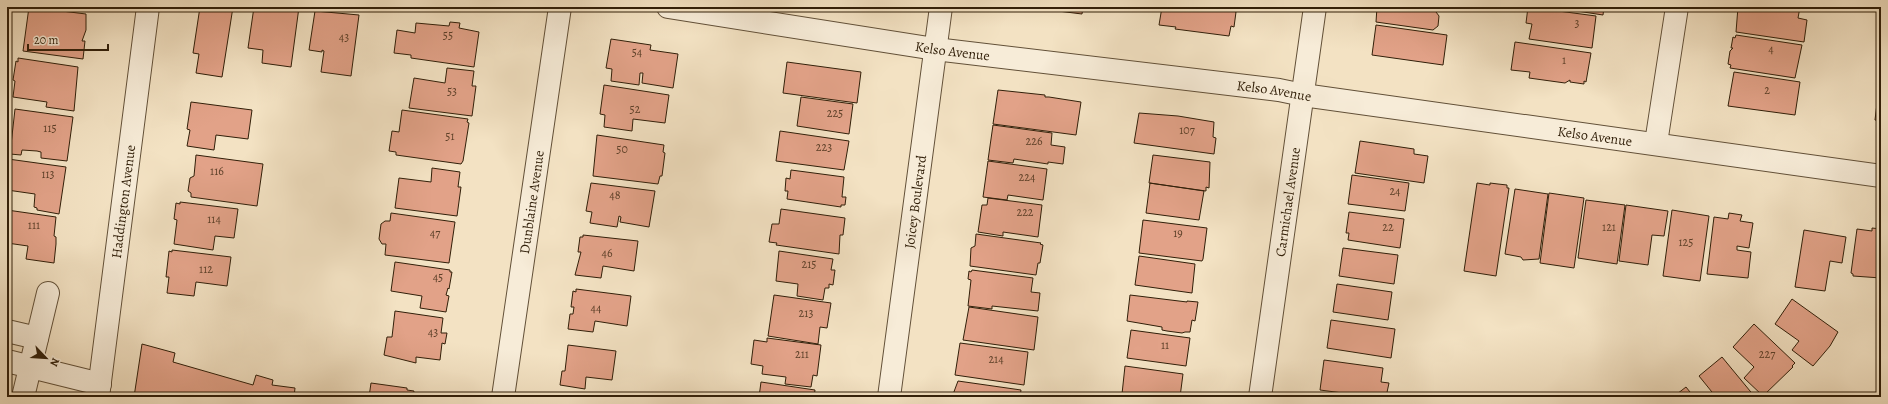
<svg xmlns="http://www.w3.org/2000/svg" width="1888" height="404" font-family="Alegreya,serif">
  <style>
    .building { fill: #e2a288; stroke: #311f09 }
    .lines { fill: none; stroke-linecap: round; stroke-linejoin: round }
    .minor-casing { stroke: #625038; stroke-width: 24 }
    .minor { stroke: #f7ecd8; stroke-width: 22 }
    .labels { text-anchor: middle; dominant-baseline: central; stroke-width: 4; stroke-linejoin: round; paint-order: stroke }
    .number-label { font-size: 12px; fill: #5d4029 }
    .street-label { font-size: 14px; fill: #311f09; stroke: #f7ecd8 }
  </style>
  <rect width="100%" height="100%" fill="#f3e2c3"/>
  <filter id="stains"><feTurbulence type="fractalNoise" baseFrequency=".005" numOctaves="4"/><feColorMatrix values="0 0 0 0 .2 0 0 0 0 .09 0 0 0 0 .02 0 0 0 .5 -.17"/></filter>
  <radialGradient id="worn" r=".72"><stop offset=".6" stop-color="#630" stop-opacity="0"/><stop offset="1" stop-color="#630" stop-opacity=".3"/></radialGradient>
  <path class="building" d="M 29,7 L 86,14 L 86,30 L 82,41 L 85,41 L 83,59 L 23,51 Z
    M 200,7 L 233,7 L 222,77 L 196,73 L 199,54 L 193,53 Z
    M 254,7 L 299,7 L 291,67 L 262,63 L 263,50 L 248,48 Z
    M 1026,7 L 1083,7 L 1082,14 Z
    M 1162,7 L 1233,8 L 1233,11 L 1236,12 L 1234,27 L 1231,26 L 1229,36 L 1175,29 L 1176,27 L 1159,25 Z
    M 1377,7 L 1436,7 L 1436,12 L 1439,16 L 1438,26 L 1433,30 L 1376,22 Z
    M 1528,7 L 1596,16 L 1592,48 L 1529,39 L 1532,24 L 1526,23 Z
    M 1551,7 L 1604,7 L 1603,15 Z
    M 1738,7 L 1800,7 L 1798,18 L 1807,20 L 1804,42 L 1736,32 Z
    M 315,11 L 359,15 L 351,76 L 321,72 L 324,51 L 322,50 L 322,52 L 309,50 Z
    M 450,22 L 460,23 L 459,28 L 479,32 L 474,67 L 411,58 L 411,55 L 394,53 L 397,30 L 415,33 L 416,23 L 449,26 Z
    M 1376,25 L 1447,35 L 1443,65 L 1372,55 Z
    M 1736,35 L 1802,45 L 1795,78 L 1730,68 L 1731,65 L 1728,64 L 1730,51 L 1733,48 L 1731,48 L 1733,37 L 1735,38 Z
    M 611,39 L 651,45 L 650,50 L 678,54 L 673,88 L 642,83 L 643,73 L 640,73 L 639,85 L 611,81 L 612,69 L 606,68 Z
    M 1515,42 L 1591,53 L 1586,82 L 1584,81 L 1584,84 L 1570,82 L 1570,80 L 1565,83 L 1529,78 L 1530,72 L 1511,70 Z
    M 18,58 L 78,67 L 74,111 L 46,107 L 47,102 L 13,97 L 15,81 L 13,80 L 16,61 L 18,62 Z
    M 787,62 L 861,72 L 857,103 L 783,93 Z
    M 447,68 L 474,71 L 472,86 L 476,86 L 472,116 L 409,108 L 414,78 L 445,83 Z
    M 1734,72 L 1800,82 L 1795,115 L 1728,106 Z
    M 604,85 L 669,95 L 665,123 L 633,119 L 632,131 L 604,127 L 605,115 L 600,114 Z
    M 998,90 L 1045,95 L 1045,97 L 1049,97 L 1081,102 L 1076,135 L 993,124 Z
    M 1878,95 L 1881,95 L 1881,121 L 1875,120 Z
    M 801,97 L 853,104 L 849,134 L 797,126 Z
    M 191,102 L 252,110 L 248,139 L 216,135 L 214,150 L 187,146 L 190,130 L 187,129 Z
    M 15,109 L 73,117 L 67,161 L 41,158 L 41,152 L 37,151 L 22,150 L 21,155 L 10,154 Z
    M 402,110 L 468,119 L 467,122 L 469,123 L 463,161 L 461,164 L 396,155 L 396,152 L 389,151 L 392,131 L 399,132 Z
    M 1139,113 L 1178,116 L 1214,122 L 1213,137 L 1216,138 L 1214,154 L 1134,143 Z
    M 993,125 L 1052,133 L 1051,145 L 1065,147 L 1063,164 L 1048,162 L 1048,164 L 1014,159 L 1013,163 L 988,160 Z
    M 780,131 L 849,141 L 844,170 L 776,161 Z
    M 597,135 L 664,145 L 663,152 L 665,153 L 662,176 L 660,176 L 658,184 L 593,176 Z
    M 1360,141 L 1414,149 L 1414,154 L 1428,156 L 1424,183 L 1355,173 Z
    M 196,155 L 263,164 L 257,206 L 191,197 L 191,193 L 188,191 L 190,178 L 194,176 Z
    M 1153,155 L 1210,162 L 1209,188 L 1206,187 L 1206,191 L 1149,183 Z
    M 8,159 L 66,167 L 59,214 L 37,210 L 37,208 L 34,207 L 35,194 L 7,190 Z
    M 988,161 L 1047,169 L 1043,200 L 1008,195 L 1007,200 L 983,197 Z
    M 432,168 L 460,172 L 458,187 L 461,187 L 457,216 L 395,208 L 399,178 L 431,182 Z
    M 791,170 L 844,177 L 842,197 L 846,197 L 845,205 L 841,205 L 841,207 L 787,199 L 788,191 L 785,191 L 786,178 L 790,179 Z
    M 1352,175 L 1409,183 L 1405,211 L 1348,204 Z
    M 591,183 L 655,191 L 649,227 L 620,222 L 621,217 L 619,216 L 617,227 L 590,223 L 592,212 L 586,211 Z
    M 1150,183 L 1204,191 L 1199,220 L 1146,213 Z
    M 1477,183 L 1490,185 L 1490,183 L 1498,184 L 1507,185 L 1507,188 L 1509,188 L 1496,276 L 1464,271 Z
    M 1515,189 L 1548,194 L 1539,259 L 1523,260 L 1521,257 L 1505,254 Z
    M 1549,193 L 1584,198 L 1574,268 L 1540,263 Z
    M 988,198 L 1042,205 L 1038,237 L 1003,232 L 1003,236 L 978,232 L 982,205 L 987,205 Z
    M 1586,200 L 1625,205 L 1617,264 L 1578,258 Z
    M 180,202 L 238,209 L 234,238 L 215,236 L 213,250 L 174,244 L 177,220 L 174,219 L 176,203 L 180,204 Z
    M 1626,205 L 1668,211 L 1664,236 L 1652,235 L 1648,265 L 1619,261 Z
    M 781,209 L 845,218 L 843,235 L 840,235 L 839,254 L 776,245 L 777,243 L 769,242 L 772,224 L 779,224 Z
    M 7,210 L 56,217 L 54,236 L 56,237 L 56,244 L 54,263 L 26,259 L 28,246 L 7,243 Z
    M 1672,210 L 1709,216 L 1700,281 L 1663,276 Z
    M 1349,212 L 1404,219 L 1400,248 L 1348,240 L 1349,233 L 1346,233 Z
    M 391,213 L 455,222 L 449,263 L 385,255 L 386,244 L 382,244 L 379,239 L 381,224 L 385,221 L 390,221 Z
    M 1729,213 L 1742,215 L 1740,221 L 1753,223 L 1749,248 L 1737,246 L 1737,250 L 1751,252 L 1748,278 L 1707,274 L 1714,217 L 1728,219 Z
    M 1143,220 L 1207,228 L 1203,259 L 1202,261 L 1139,253 Z
    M 1872,228 L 1881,229 L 1881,278 L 1853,276 L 1853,274 L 1851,273 L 1857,229 L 1872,231 Z
    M 1804,230 L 1846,237 L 1842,263 L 1830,261 L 1825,291 L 1795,287 Z
    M 976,234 L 1041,243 L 1040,244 L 1043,245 L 1040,263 L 1038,263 L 1036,275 L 970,266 L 971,248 L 975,246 Z
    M 583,235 L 638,241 L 634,271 L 603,266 L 601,278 L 575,275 L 581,252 L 578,252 L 580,237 L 583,237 Z
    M 1343,248 L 1398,255 L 1394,284 L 1339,276 Z
    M 172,250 L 231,257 L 227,286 L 196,282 L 194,296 L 167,293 L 169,277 L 166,277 L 169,251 L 172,252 Z
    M 779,251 L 833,259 L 831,270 L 835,270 L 833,285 L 829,284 L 829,288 L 825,288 L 823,300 L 797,296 L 798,284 L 776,281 Z
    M 1139,256 L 1195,264 L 1192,293 L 1135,285 Z
    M 395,262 L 450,270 L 450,272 L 452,272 L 449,289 L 448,288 L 446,295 L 449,296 L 446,312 L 420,308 L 422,296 L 391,291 Z
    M 972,270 L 1033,278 L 1031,292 L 1040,293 L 1038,311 L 992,306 L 992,309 L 968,306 L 971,280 L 968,279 L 969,271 L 971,272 Z
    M 1337,284 L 1392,292 L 1388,320 L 1333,312 Z
    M 576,289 L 631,296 L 627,326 L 595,321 L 593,332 L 568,329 L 570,314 L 573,314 L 574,307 L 571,307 L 573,291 L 576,292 Z
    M 774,295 L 831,303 L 827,328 L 820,327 L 818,344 L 768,336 Z
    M 1130,295 L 1187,302 L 1187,301 L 1198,302 L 1195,321 L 1192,320 L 1190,332 L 1185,332 L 1182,333 L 1167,331 L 1162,330 L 1162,327 L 1127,321 Z
    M 1792,299 L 1838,332 L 1830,346 L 1813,366 L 1792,350 L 1799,341 L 1775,324 Z
    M 969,307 L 1038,317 L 1034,350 L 963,340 Z
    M 395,311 L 443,318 L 441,333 L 447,333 L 445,344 L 442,343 L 440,360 L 416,357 L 416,363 L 384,355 L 387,337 L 392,337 Z
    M 1331,320 L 1395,329 L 1391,358 L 1327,348 Z
    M 1754,324 L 1795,363 L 1792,366 L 1793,367 L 1763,396 L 1744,378 L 1754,367 L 1733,347 Z
    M 1131,330 L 1190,338 L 1186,366 L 1127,358 Z
    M 767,338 L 821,345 L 817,376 L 813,375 L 811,387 L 785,384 L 786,377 L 762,374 L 763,366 L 751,364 L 754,340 L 767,342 Z
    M 960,343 L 1028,352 L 1024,385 L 955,375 Z
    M 142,344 L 175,353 L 173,362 L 253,385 L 256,375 L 273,380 L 272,385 L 295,388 L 294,397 L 134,397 Z
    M 568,345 L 616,351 L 612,380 L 586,377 L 585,389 L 560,385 L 562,371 L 565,371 Z
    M 1722,357 L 1755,397 L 1716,397 L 1699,376 Z
    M 1324,360 L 1383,368 L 1381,382 L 1389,383 L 1386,397 L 1373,397 L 1320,390 Z
    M 1125,366 L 1183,374 L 1180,397 L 1142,397 L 1122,394 Z
    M 958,381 L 1021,390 L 1020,397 L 952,397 Z
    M 761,382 L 815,390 L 814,397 L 759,397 Z
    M 371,383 L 407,388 L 407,390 L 414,391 L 413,397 L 369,397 Z
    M 1686,387 L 1694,397 L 1673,397 Z
    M 1323,393 L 1348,397 L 1351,397 L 1323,397 Z"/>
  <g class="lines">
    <g class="minor-casing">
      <g id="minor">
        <path id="s1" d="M 668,7 L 935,49 L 1279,90 L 1303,95 L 1881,176"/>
        <path d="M 1656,143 L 1677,7"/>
        <path d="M 7,331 L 37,338"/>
        <path d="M 7,361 L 100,384"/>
        <path d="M 23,397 L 48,293"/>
        <path id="s2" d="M 98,397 L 148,7"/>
        <path id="s3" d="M 503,397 L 560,7"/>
        <path id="s4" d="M 889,397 L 941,7"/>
        <path id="s5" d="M 1260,397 L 1315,7"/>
      </g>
    </g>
    <use href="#minor" class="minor"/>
  </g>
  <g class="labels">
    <g class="number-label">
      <text x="1577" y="23">3</text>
      <text x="448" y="35">55</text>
      <text x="344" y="37">43</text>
      <text x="1771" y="49">4</text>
      <text x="637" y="52">54</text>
      <text x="1564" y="60">1</text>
      <text x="1767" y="90">2</text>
      <text x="452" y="91">53</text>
      <text x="635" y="109">52</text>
      <text x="835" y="113">225</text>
      <text x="50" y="128">115</text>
      <text x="1187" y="130">107</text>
      <text x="450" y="136">51</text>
      <text x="1034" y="141">226</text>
      <text x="824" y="147">223</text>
      <text x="622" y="149">50</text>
      <text x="217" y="171">116</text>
      <text x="48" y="174">113</text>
      <text x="1027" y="177">224</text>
      <text x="1395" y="191">24</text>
      <text x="615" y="195">48</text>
      <text x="1025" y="212">222</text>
      <text x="214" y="219">114</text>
      <text x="34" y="225">111</text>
      <text x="1388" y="227">22</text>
      <text x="1609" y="227">121</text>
      <text x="435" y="233">47</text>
      <text x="1178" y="233">19</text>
      <text x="1686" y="242">125</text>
      <text x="607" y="253">46</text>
      <text x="809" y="264">215</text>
      <text x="206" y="269">112</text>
      <text x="438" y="277">45</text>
      <text x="596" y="308">44</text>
      <text x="806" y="313">213</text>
      <text x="433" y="332">43</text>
      <text x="1165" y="345">11</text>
      <text x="802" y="354">211</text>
      <text x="1767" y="354">227</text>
      <text x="996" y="359">214</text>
    </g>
    <g class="street-label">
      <text stroke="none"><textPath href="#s1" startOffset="288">Kelso Avenue</textPath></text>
      <text stroke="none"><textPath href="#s1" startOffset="612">Kelso Avenue</textPath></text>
      <text stroke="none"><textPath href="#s1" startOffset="936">Kelso Avenue</textPath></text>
      <text stroke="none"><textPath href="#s2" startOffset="197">Haddington Avenue</textPath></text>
      <text stroke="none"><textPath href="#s3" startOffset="197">Dunblaine Avenue</textPath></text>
      <text stroke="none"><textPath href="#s4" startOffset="197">Joicey Boulevard</textPath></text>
      <text stroke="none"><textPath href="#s5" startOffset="197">Carmichael Avenue</textPath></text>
    </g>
  </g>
  <rect width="1888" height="404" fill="none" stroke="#f3e2c3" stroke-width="24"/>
  <rect x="8" y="8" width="1872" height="388" fill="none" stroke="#311f09" stroke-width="2"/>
  <rect x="12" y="12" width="1864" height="380" fill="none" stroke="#311f09"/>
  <g transform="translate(46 358) rotate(115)" stroke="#f7ecd8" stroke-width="3" paint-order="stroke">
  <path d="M0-3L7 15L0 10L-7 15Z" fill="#311f09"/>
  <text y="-6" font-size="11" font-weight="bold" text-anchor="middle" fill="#311f09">N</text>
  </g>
  <path d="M28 44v6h80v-6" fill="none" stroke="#311f09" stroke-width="2"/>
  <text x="34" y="44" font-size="12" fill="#311f09" stroke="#f7ecd8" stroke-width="3" paint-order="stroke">20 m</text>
  <rect width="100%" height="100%" filter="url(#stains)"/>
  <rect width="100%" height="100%" fill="url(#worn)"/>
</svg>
